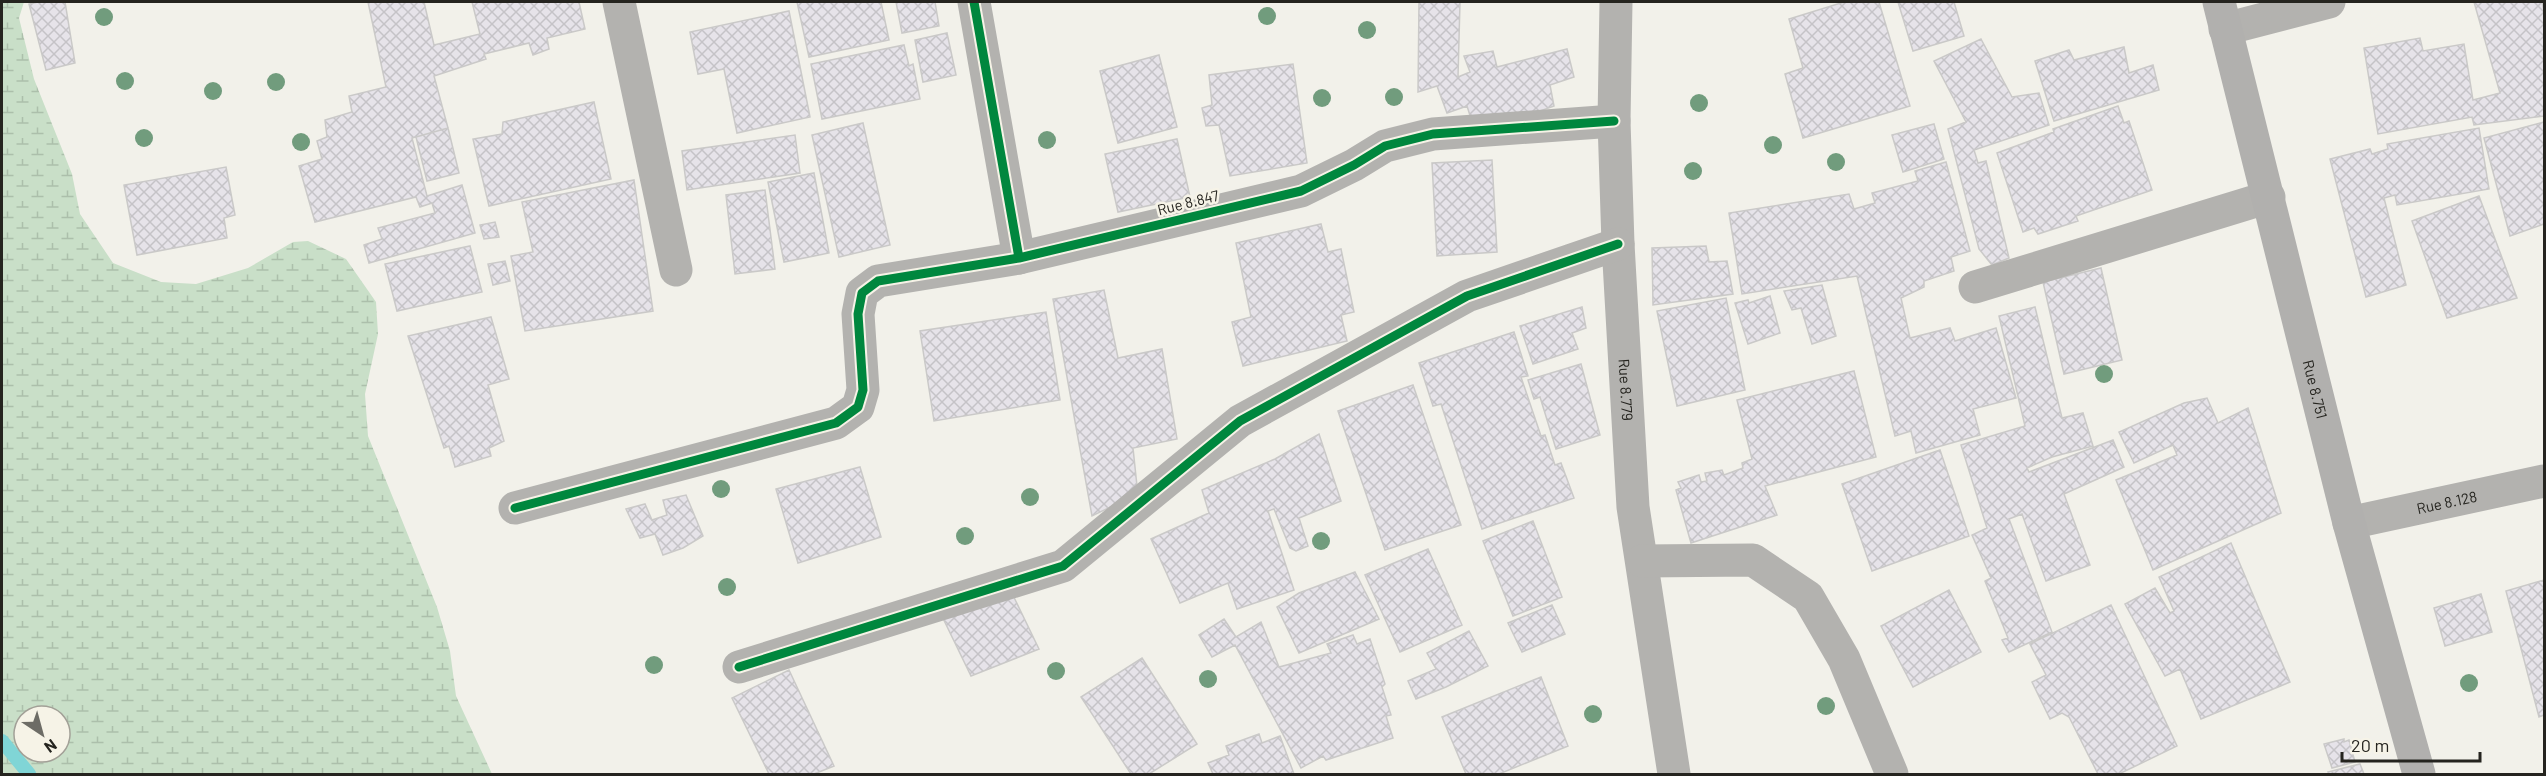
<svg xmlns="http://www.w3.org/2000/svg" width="2546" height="776" font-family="Barlow,sans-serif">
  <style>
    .wetland { fill: url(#wetland-marsh); fill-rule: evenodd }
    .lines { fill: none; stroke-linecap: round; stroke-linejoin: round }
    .stream { stroke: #80d5d6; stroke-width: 14 }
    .building { fill: url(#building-cross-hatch); stroke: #cac9c8; stroke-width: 1.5 }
    .street { stroke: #b3b2af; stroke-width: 33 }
    .secondary { stroke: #b1b0ae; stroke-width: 33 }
    .cycleway-casing { stroke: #f6f3e7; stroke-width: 13 }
    .cycleway { stroke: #00873e; stroke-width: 9 }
    .tree { fill: #719c7d }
    .labels { text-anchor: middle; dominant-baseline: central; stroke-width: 5; stroke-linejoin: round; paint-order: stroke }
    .street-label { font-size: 15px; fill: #25241f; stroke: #f6f3e7 }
  </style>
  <defs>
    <pattern id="wetland-marsh" width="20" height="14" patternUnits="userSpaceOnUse" patternTransform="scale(1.5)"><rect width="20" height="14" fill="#c9dfc8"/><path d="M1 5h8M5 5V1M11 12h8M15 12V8" fill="none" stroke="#acbfab"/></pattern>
    <pattern id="building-cross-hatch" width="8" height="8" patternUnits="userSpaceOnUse" patternTransform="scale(1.5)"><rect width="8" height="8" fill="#e6e3e9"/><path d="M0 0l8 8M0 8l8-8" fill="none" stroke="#c5c3c7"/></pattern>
  </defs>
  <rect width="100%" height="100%" fill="#f2f1ea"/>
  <path class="wetland" d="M 2,2 L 24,2 L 19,18 L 34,79 L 72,174 L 80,214 L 113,263 L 161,282 L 196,284 L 248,268 L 293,242 L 308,241 L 346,259 L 376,302 L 378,334 L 365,394 L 368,436 L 437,607 L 450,651 L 456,696 L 492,774 L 2,774 ZM 24,716 L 60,716 L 60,752 L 24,752 Z"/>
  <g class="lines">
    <path class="stream" d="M 2,741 L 29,774"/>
  </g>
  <path class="building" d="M 38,2 L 65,2 L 75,63 L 46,70 L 29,4 Z
    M 368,2 L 424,2 L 434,45 L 480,34 L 472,2 L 579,2 L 585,29 L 547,38 L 549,49 L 533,55 L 529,43 L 484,54 L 486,59 L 434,76 L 448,128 L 412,138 L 427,196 L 462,185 L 475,233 L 369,263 L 364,245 L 382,239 L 378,228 L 435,213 L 432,203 L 420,207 L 416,197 L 315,222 L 299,166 L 322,159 L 317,141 L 327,137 L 325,120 L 352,112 L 349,96 L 386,87 Z
    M 797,2 L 881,2 L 889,40 L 809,57 Z
    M 896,2 L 935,2 L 939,26 L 902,33 Z
    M 1419,2 L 1460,2 L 1458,77 L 1470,72 L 1464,56 L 1493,51 L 1497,67 L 1567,49 L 1574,77 L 1550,85 L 1554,106 L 1498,126 L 1473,125 L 1467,106 L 1447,113 L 1437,86 L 1418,92 Z
    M 1844,2 L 1879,2 L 1910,106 L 1803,138 L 1785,74 L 1803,68 L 1789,19 Z
    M 1898,2 L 1954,2 L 1964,36 L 1913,51 Z
    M 2474,2 L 2542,2 L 2544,11 L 2544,116 L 2474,125 L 2472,117 L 2378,134 L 2364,48 L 2420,38 L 2423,51 L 2464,44 L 2473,100 L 2500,93 Z
    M 789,11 L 810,117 L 737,133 L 724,69 L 698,74 L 690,32 Z
    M 947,33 L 956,75 L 923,82 L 915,40 Z
    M 1981,39 L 2012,97 L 2039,93 L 2049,125 L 1974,150 L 1978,163 L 1986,161 L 2009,258 L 1992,265 L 1979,249 L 1948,129 L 1966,122 L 1934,61 Z
    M 904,45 L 909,66 L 913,64 L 920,99 L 822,119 L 811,64 Z
    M 2124,47 L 2129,73 L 2153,65 L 2159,90 L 2054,121 L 2035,61 L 2069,50 L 2074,60 Z
    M 1159,55 L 1177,127 L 1118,143 L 1100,71 Z
    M 1293,64 L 1307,163 L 1230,176 L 1219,125 L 1206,126 L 1202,108 L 1212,105 L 1209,75 Z
    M 594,102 L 611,179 L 489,206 L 473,139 L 502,134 L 503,122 Z
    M 2118,106 L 2124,123 L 2129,121 L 2152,190 L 2076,216 L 2078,221 L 2038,234 L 2034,228 L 2023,232 L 1997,153 L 2054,132 L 2053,129 Z
    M 2544,122 L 2544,224 L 2510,236 L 2484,138 Z
    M 863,123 L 890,245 L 839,257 L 812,135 Z
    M 1934,124 L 1944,159 L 1903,172 L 1892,135 Z
    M 448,128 L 459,173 L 427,181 L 416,137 Z
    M 2479,128 L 2489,189 L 2397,205 L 2395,195 L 2384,198 L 2406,285 L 2366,297 L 2330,159 L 2370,149 L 2372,154 L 2388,149 L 2387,144 Z
    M 795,135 L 800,173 L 687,190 L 682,151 Z
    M 1177,139 L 1190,197 L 1118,212 L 1105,154 Z
    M 1492,160 L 1497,252 L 1437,256 L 1432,163 Z
    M 1946,162 L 1970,251 L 1951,257 L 1954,271 L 1924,281 L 1924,287 L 1901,298 L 1910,338 L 1950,328 L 1955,341 L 1996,328 L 2016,398 L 1973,409 L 1980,435 L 1916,453 L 1911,431 L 1895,436 L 1857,276 L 1742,294 L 1729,213 L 1849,194 L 1854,209 L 1875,203 L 1872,193 L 1918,181 L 1915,171 Z
    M 226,167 L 235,215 L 224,218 L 227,238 L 137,255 L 124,185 Z
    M 814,173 L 829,253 L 784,262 L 768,182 Z
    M 634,180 L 653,311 L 525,331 L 511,256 L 533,252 L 522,202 Z
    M 765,190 L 775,269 L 735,274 L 726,195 Z
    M 2479,196 L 2517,298 L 2447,318 L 2412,221 Z
    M 495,222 L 499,237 L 484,239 L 480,225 Z
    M 1321,224 L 1328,252 L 1341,249 L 1354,312 L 1341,315 L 1347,341 L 1243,366 L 1232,322 L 1251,317 L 1236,243 Z
    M 470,246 L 482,292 L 397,311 L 385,264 Z
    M 1706,246 L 1709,262 L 1727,261 L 1733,294 L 1653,305 L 1652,248 Z
    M 505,261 L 510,281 L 493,285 L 488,264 Z
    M 2101,268 L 2122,360 L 2064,374 L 2043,282 Z
    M 1822,285 L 1836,336 L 1812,344 L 1801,308 L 1792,310 L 1784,291 Z
    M 1104,290 L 1118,358 L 1162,349 L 1177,439 L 1133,448 L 1137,486 L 1129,498 L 1092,516 L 1053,299 Z
    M 1770,296 L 1780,333 L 1748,344 L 1735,303 L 1748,300 L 1749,303 Z
    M 1726,298 L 1745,390 L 1677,406 L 1657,311 Z
    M 1582,307 L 1586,328 L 1572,333 L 1578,349 L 1533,364 L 1520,326 Z
    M 2035,307 L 2062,418 L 2083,413 L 2093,446 L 2052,457 L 2027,468 L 2029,472 L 2113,440 L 2124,467 L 2064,494 L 2090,565 L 2046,581 L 2022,514 L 2009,519 L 2052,632 L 2009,652 L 2002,640 L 2008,638 L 1985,581 L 1991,578 L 1972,535 L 1987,528 L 1961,445 L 2025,426 L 1999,316 Z
    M 1046,312 L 1060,400 L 934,421 L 920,331 Z
    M 491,317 L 509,379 L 488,385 L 504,441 L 489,448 L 491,456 L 455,467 L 449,446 L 444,448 L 408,336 Z
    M 1514,332 L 1528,376 L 1521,377 L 1541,436 L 1545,435 L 1555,465 L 1561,463 L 1574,498 L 1482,529 L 1441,404 L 1433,406 L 1419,363 Z
    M 1581,364 L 1600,435 L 1556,449 L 1540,397 L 1534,399 L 1528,380 Z
    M 1854,371 L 1876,457 L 1765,486 L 1777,515 L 1691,543 L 1676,490 L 1681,488 L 1678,482 L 1699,475 L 1701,482 L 1707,481 L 1705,473 L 1722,470 L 1724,475 L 1743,468 L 1742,463 L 1752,459 L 1737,400 Z
    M 1413,385 L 1461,525 L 1385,550 L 1338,411 Z
    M 2207,398 L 2218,423 L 2248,408 L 2281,513 L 2153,570 L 2116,480 L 2177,455 L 2173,445 L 2134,463 L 2119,432 L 2184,403 Z
    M 1319,434 L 1341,501 L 1299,518 L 1308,546 L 1296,551 L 1290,548 L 1274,509 L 1268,511 L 1294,590 L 1237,609 L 1228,583 L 1180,603 L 1151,539 L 1209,513 L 1202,490 L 1275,459 Z
    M 1940,450 L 1969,536 L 1872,571 L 1842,484 Z
    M 860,467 L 881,537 L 798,563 L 776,489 Z
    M 686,495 L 703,536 L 683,548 L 663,555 L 655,534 L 640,538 L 626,509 L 645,504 L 652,520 L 667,515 L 663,500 Z
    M 1533,521 L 1562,597 L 1513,616 L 1483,541 Z
    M 2231,543 L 2290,682 L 2201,719 L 2180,669 L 2165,676 L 2125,604 L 2155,588 L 2170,613 L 2174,611 L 2159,577 Z
    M 1428,549 L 1462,625 L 1400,652 L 1365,575 Z
    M 1355,572 L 1379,619 L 1299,653 L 1277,607 L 1299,593 Z
    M 2544,580 L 2544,715 L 2539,717 L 2506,591 Z
    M 1008,585 L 1039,649 L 971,676 L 938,608 Z
    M 1949,590 L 1981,652 L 1913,687 L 1881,626 Z
    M 2481,594 L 2492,632 L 2445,646 L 2434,608 Z
    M 1552,605 L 1565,634 L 1522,652 L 1508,623 Z
    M 2111,605 L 2177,746 L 2119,774 L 2098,774 L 2069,717 L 2062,713 L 2050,719 L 2032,682 L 2046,675 L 2030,644 Z
    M 1224,619 L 1236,637 L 1261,622 L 1279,667 L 1331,653 L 1327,644 L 1353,635 L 1357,644 L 1370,639 L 1385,684 L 1382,687 L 1391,715 L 1386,716 L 1393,738 L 1326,760 L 1323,756 L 1301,768 L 1235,645 L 1212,657 L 1199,635 Z
    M 1469,631 L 1488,666 L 1446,687 L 1416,699 L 1408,681 L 1436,669 L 1427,653 Z
    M 1142,658 L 1197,744 L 1149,774 L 1131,774 L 1081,697 Z
    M 789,670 L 834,766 L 814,774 L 769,774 L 732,698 Z
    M 1541,677 L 1568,746 L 1499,774 L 1466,774 L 1442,717 Z
    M 1259,734 L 1262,743 L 1280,736 L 1294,774 L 1213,774 L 1208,763 L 1229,755 L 1226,746 Z
    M 2344,739 L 2344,742 L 2349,740 L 2355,762 L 2332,768 L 2324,744 Z
    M 2360,764 L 2364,774 L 2329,774 L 2328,772 Z"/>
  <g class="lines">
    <g class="street">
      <path d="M 619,2 L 676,270"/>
      <path d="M 974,2 L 1019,258 L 1301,191 L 1354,165 L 1385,146 L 1433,134 L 1614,121"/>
      <path id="s1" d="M 1616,2 L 1614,121 L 1618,244 L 1633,507 L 1674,774"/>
      <path d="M 2225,29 L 2329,2"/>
      <path d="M 1975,287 L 2269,197"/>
      <path d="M 515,508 L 836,423 L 858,407 L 863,390 L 858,314 L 862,293 L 878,281 L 1019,258"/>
      <path id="s2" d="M 2349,523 L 2544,481"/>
      <path d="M 1642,561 L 1753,560 L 1808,597 L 1844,659 L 1892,774"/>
      <path d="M 739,667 L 1063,566 L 1240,421 L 1467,296 L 1618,244"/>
    </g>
    <path class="secondary" id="s3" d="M 2219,2 L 2349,523 L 2419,774"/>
    <g class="cycleway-casing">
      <path id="cycleway" d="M 974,2 L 1019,258 L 1301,191 L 1354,165 L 1385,146 L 1433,134 L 1614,121
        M 515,508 L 836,423 L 858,407 L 863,390 L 858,314 L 862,293 L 878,281 L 1019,258
        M 739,667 L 1063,566 L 1240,421 L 1467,296 L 1618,244"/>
    </g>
    <use href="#cycleway" class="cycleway"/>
  </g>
  <g class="tree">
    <circle cx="1267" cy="16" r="9"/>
    <circle cx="104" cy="17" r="9"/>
    <circle cx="1367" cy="30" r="9"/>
    <circle cx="125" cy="81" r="9"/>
    <circle cx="276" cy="82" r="9"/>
    <circle cx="213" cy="91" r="9"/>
    <circle cx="1394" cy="97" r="9"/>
    <circle cx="1322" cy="98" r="9"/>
    <circle cx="1699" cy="103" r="9"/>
    <circle cx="144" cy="138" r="9"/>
    <circle cx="1047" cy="140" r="9"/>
    <circle cx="301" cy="142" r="9"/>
    <circle cx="1773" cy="145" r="9"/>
    <circle cx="1836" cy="162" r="9"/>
    <circle cx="1693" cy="171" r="9"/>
    <circle cx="2104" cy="374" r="9"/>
    <circle cx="721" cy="489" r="9"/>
    <circle cx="1030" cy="497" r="9"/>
    <circle cx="965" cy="536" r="9"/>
    <circle cx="1321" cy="541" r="9"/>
    <circle cx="727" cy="587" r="9"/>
    <circle cx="654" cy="665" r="9"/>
    <circle cx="1056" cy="671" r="9"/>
    <circle cx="1208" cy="679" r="9"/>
    <circle cx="2469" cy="683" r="9"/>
    <circle cx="1826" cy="706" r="9"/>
    <circle cx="1593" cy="714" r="9"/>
  </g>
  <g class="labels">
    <g class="street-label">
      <text transform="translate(1188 202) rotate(-14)">Rue 8.847</text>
      <text stroke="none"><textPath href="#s1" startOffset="388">Rue 8.779</textPath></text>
      <text stroke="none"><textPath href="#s3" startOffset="399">Rue 8.751</textPath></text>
      <text stroke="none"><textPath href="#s2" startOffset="100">Rue 8.128</textPath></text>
    </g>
  </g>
  <rect width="2546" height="776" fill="none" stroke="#25241f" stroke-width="6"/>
  <g transform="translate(42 734) rotate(144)"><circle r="28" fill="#f6f3e7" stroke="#a2a097" stroke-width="1.5"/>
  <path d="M0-4.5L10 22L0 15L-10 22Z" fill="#6d6c66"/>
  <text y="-9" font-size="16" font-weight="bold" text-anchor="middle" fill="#25241f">N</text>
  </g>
  <path d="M2342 752v9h138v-9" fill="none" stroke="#25241f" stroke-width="3"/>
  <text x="2351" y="752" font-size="18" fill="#25241f" stroke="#f6f3e7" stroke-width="4.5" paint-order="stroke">20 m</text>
</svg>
